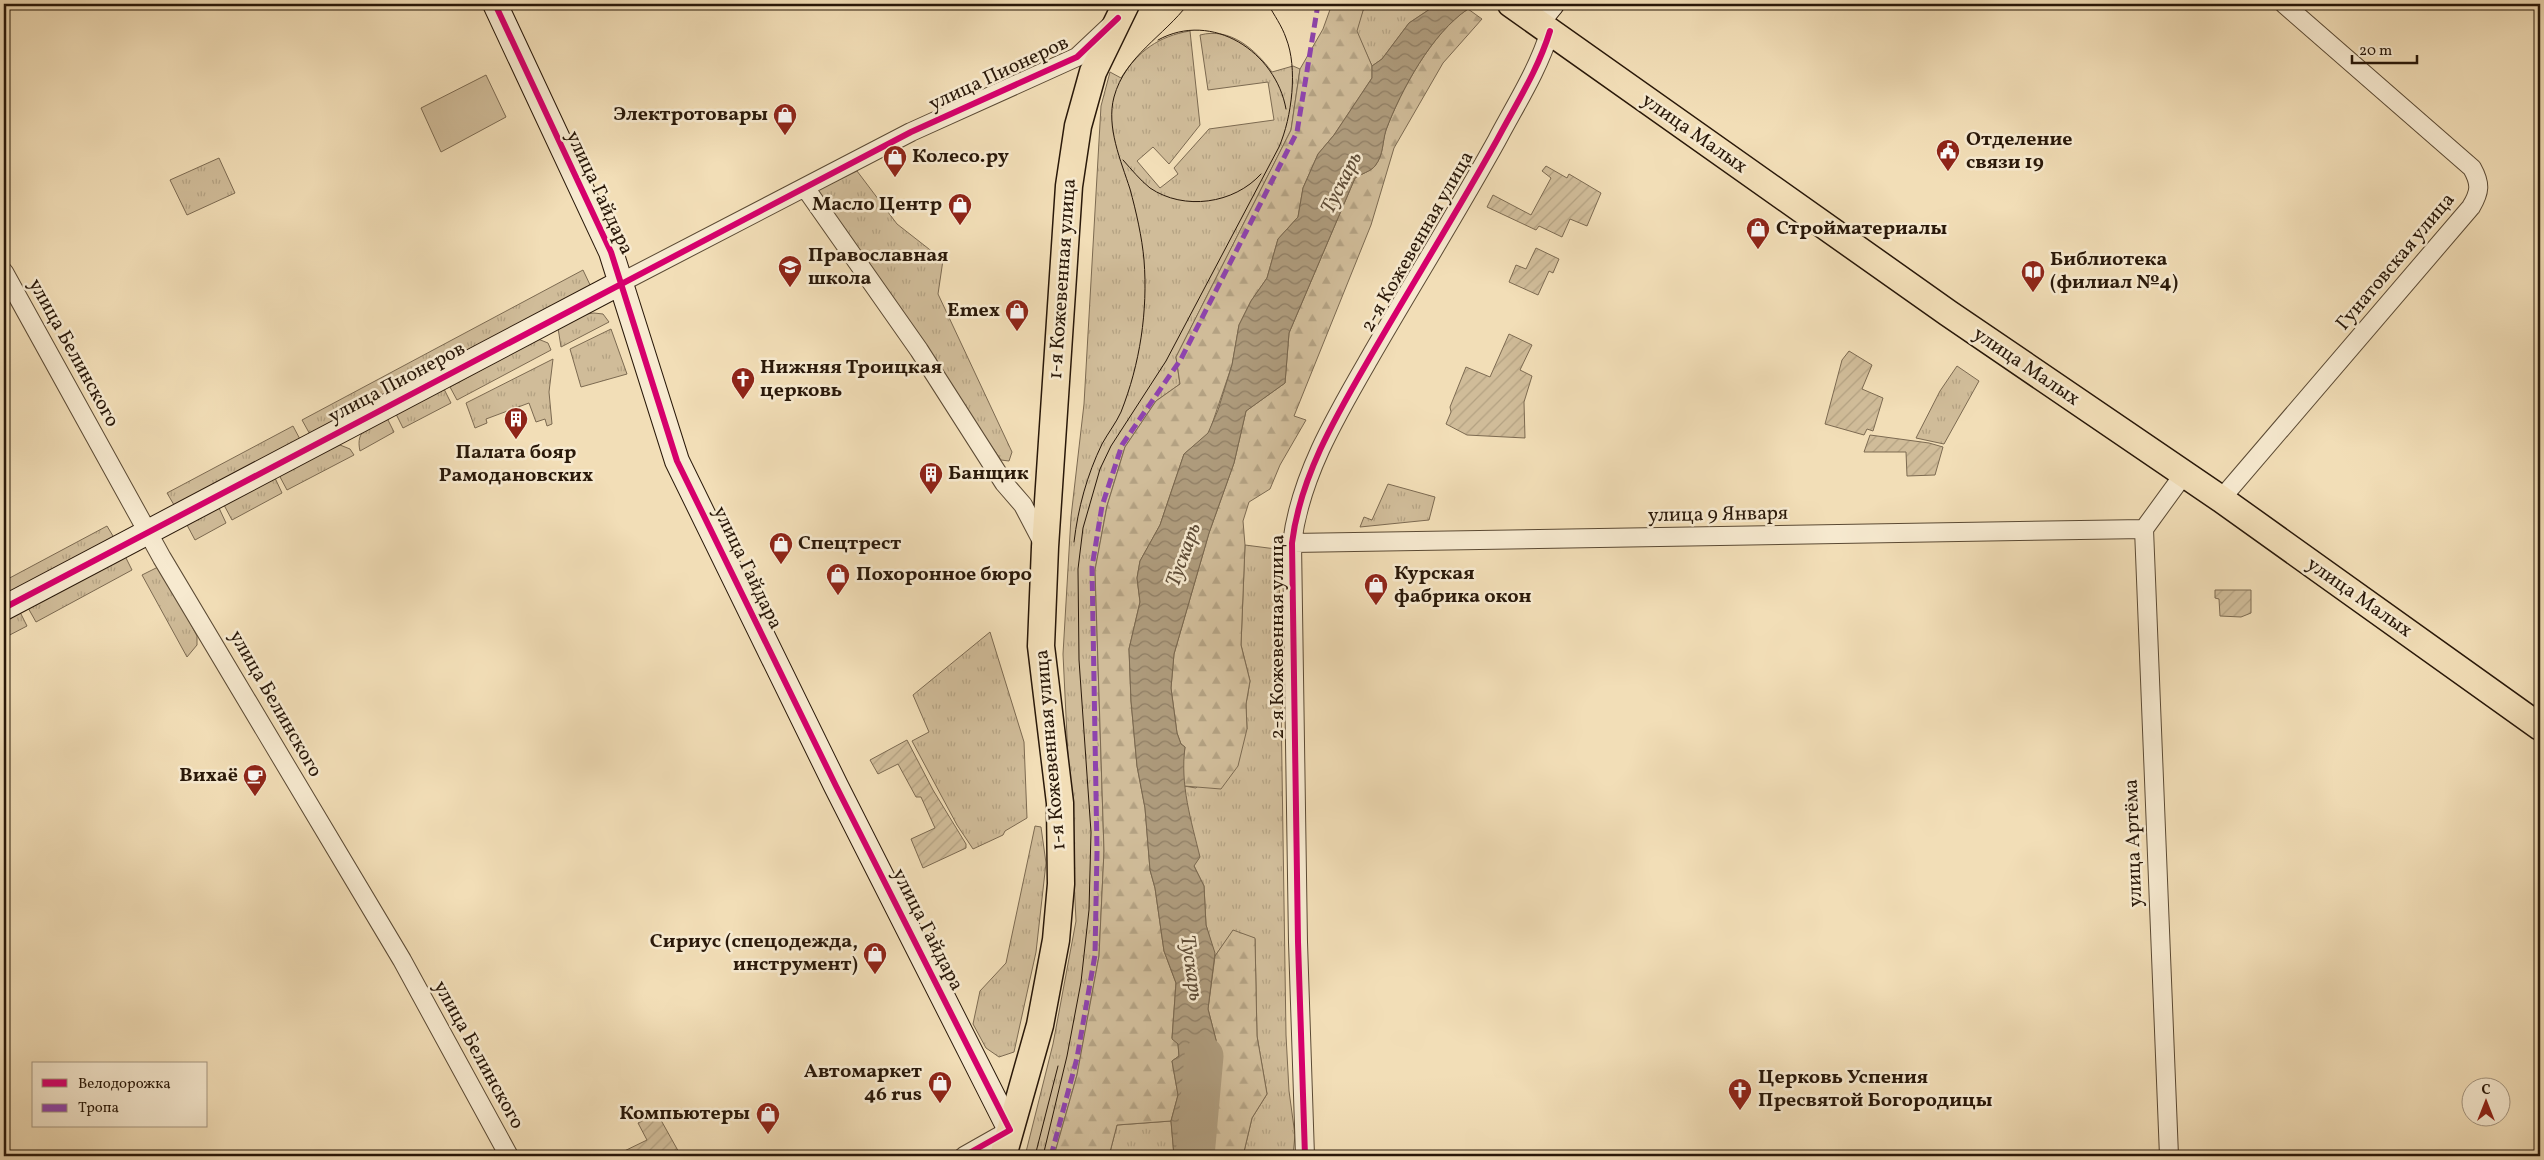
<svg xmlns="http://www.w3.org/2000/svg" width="2544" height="1160" font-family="Vollkorn,serif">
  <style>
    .grass { fill: url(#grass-tufts); stroke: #7c6a51 }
    .forest { fill: url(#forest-firs); stroke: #7c6a51 }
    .garden { fill: url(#garden-furrows); stroke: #7c6a51 }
    .pitch { fill: #d0bc99; stroke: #7c6a51 }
    .water { fill: url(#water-waves); stroke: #79674e }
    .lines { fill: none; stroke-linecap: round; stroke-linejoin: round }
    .river { stroke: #ae9b7c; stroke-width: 39 }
    .street-casing { stroke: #5b4a34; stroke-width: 20 }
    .secondary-casing { stroke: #291809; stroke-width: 26 }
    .primary-casing { stroke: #291809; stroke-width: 29 }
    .street { stroke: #f7ead0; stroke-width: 18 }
    .secondary { stroke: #f7ead0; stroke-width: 24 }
    .primary { stroke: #f2deb7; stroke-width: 26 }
    .tram { stroke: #291809; stroke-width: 1 }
    .quiet { stroke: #8e44ad; stroke-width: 5; stroke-dasharray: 10 5; stroke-linecap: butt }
    .cycleway-casing { stroke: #f7ead0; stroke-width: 9 }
    .cycleway { stroke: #d6006c; stroke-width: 6 }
    .labels { text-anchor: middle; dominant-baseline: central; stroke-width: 5; stroke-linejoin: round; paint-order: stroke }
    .street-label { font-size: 20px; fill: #291809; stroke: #f7ead0 }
    .poi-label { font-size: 20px; font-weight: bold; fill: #291809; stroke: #f7ead0; text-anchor: start }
    .water-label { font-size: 21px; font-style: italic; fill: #5e4c37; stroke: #f7ead0 }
  </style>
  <defs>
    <pattern id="grass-tufts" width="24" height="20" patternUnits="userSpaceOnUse" patternTransform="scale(1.25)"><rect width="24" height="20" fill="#d0bc99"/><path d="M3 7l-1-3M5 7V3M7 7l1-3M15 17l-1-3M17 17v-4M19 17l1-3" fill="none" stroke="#b3a182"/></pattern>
    <pattern id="forest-firs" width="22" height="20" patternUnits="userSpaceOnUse" patternTransform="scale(1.25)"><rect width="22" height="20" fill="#d0bc99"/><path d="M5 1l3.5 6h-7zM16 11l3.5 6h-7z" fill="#b3a182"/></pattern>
    <pattern id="garden-furrows" width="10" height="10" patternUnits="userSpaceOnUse" patternTransform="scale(1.25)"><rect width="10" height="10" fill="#d0bc99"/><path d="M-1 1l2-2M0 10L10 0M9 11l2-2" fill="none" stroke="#b3a182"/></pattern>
    <pattern id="water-waves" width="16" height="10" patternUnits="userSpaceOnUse" patternTransform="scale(1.25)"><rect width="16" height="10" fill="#ae9b7c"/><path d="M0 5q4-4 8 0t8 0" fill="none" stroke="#8e7d64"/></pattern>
  </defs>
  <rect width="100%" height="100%" fill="#f2deb7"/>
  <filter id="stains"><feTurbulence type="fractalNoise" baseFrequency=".004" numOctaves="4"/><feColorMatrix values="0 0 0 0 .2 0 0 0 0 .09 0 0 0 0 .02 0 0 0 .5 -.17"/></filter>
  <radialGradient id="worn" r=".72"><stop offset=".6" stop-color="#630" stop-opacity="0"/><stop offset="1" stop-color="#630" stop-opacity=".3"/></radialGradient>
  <path class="grass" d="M 1365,4 L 1433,4 L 1433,7 L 1409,23 L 1382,59 L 1372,66 L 1356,31 Z
    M 1190,31 L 1200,125 L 1169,164 L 1153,147 L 1137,161 L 1160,188 L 1178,174 L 1174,168 L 1209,129 L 1274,120 L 1268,82 L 1208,90 L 1200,35 C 1230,27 1255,49 1272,72 L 1293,66 L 1300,69 L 1291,130 L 1176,357 L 1180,384 L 1156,401 L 1125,447 L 1107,506 L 1095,570 L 1104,851 L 1099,956 L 1077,1075 L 1054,1156 L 1025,1156 L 1053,1044 L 1076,921 L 1063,654 L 1071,517 L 1084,404 L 1101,106 L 1110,72 L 1121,78 C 1138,51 1159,36 1190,31 Z
    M 219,158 L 235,193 L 187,215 L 170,180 Z
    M 857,171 L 897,224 L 943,260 L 938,294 L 1012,452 L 1009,461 L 1001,460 L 816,191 Z
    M 583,270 L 592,289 L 312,438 L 302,420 Z
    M 594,313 L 603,314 L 609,322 L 561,347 L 558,328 L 586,314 Z
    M 611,329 L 627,374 L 581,387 L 570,349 Z
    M 538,339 L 548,343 L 551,350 L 457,400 L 450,387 Z
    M 553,359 L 549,392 L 552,424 L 547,426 L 545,419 L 536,422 L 529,403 L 486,419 L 487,423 L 475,428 L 466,403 Z
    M 1957,366 L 1979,381 L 1944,444 L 1916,438 L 1940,391 Z
    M 444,389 L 451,403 L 403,428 L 396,414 Z
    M 387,418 L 394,432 L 360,451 C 355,429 370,427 387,418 Z
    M 293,426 L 302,443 L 177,510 L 167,493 Z
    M 340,445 L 350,449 L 354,455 L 287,490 L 279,475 Z
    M 275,478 L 282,493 L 232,520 L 224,505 Z
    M 1388,484 L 1435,497 L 1429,520 L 1360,527 L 1364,517 L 1372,520 Z
    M 219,508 L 226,523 L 195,540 L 187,525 Z
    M 107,526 L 116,541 L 4,595 L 4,581 Z
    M 1245,545 L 1276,549 L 1279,569 L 1286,1035 L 1289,1091 L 1295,1135 L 1293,1156 L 1243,1156 L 1252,1118 L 1267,1094 L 1257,1036 L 1255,939 L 1233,931 L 1215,956 L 1206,925 L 1204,886 L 1194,866 L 1184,786 L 1196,788 L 1247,729 L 1246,704 L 1250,681 L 1241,645 Z
    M 124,554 L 132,570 L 36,622 L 27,606 Z
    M 160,566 L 197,636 L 197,645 L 187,657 L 142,575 Z
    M 19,610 L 27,626 L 4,638 L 4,618 Z
    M 990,632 L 1024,742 L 1027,818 L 1005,831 L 1003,835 L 973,849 L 957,825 L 912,741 L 929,732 L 913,695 Z
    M 1035,826 L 1041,827 L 1046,863 L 1036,952 L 1014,1052 L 999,1057 L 986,1048 L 973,1024 L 980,991 L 1006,963 Z
    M 1171,1121 L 1174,1156 L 1109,1156 L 1117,1125 Z"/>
  <path class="forest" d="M 1332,4 L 1365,4 L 1357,31 L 1372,66 L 1372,78 L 1334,135 L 1318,154 L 1303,188 L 1298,217 L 1278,239 L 1267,278 L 1251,301 L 1239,325 L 1232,365 L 1209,433 L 1184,454 L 1160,525 L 1140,561 L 1137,578 L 1140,602 L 1129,649 L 1131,701 L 1137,766 L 1145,808 L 1150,870 L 1155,888 L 1164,951 L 1176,983 L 1172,1038 L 1178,1044 L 1179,1056 L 1172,1061 L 1178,1095 L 1171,1121 L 1117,1125 L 1109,1156 L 1054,1156 L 1077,1075 L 1099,956 L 1104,851 L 1095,570 L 1107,506 L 1125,447 L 1156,401 L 1180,384 L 1176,357 L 1291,130 L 1300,69 L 1323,29 Z
    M 1468,9 L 1482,19 L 1443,63 L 1394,148 L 1371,225 L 1294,416 L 1306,420 L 1280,465 L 1270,489 L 1249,502 L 1243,521 L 1245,545 L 1241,645 L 1250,681 L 1246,704 L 1247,729 L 1238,766 L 1221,789 L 1184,786 L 1182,769 L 1185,747 L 1181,744 L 1177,733 L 1171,688 L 1174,654 L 1209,533 L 1234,463 L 1246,411 L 1285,383 L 1289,333 L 1355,178 C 1361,174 1371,171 1375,166 C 1384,154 1382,142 1386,130 C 1401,90 1432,33 1468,9 Z
    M 1233,930 L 1255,938 L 1257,1036 L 1267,1094 L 1252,1118 L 1243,1156 L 1209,1156 L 1204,1147 L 1197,1141 L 1200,1108 L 1209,1101 L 1216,1040 L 1208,1009 L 1215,956 Z"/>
  <path class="garden" d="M 1546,166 L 1567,178 L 1569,174 L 1601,193 L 1587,226 L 1570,219 L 1562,237 L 1539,226 L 1536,230 L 1487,207 L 1493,195 L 1531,215 L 1551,178 L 1542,171 Z
    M 1536,248 L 1559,259 L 1553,273 L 1549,271 L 1538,295 L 1509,282 L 1516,265 L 1526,269 Z
    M 1509,334 L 1532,345 L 1520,370 L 1532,376 L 1524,402 L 1525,438 L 1467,435 L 1446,424 L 1451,412 L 1450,407 L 1466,367 L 1490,377 Z
    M 1849,351 L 1872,365 L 1862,389 L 1883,398 L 1873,431 L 1867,429 L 1864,435 L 1825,424 L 1842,360 Z
    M 1870,435 L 1929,443 L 1943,447 L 1935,475 L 1907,476 L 1906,452 L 1864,452 Z
    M 2215,590 L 2251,590 L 2251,613 L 2241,617 L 2220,616 L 2219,599 L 2215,598 Z
    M 907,740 L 933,790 L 966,844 L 966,848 L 923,868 L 911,839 L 935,828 L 921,797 L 916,797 L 898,764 L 878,774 L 870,760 Z
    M 657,1113 L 681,1156 L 614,1156 L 647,1140 L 638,1123 Z"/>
  <path class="pitch" d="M 486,75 L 506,117 L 441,152 L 421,108 Z"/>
  <path class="water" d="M 1433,4 L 1460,4 L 1468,9 C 1432,33 1401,90 1386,130 C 1382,143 1384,154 1375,166 C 1371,171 1361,174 1355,178 L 1289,333 L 1285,383 L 1246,411 L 1234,463 L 1209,533 L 1174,654 L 1171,688 L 1177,733 L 1181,744 L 1185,747 C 1180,785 1191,820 1200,857 L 1194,866 L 1204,886 L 1206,925 L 1215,953 L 1208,1009 L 1216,1040 L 1216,1084 L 1209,1101 L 1200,1108 L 1197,1141 L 1204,1147 L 1209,1156 L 1174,1156 L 1171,1121 L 1178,1095 L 1172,1061 L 1179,1056 L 1178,1044 L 1172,1039 L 1176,983 L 1164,951 L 1155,888 L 1150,870 L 1145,808 L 1137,766 L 1131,701 L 1129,649 L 1140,602 L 1137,578 L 1140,561 L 1160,525 L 1184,454 L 1208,433 L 1218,410 L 1232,365 L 1239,325 L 1251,301 L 1267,278 L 1278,239 L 1298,217 L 1303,188 L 1318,154 L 1334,135 L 1372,78 L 1372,66 L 1382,59 L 1409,23 L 1433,7 Z"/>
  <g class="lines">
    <path class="river" d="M 1195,1156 L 1204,1056"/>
    <g class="street-casing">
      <path id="street" d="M 806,189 L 919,350 L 1004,483 L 1023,505 L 1044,545
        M 4,272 L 162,558 L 402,960 L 509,1156
        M 622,282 L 911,132 L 1077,57 L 1111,25
        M 2221,499 L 2471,207 C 2480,192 2481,184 2472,168 L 2284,4
        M 2144,529 L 2169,1156
        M 2144,529 L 2184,474
        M 1292,543 L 2144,529
        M 964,1156 L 1010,1130
        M 1305,1156 L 1298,942 L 1292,543 C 1300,477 1336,416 1369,359 C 1411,286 1456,214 1497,140 C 1516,104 1538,70 1550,31"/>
    </g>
    <g class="secondary-casing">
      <path id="secondary" d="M 495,4 L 611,252 L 677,461 L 836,786 L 1010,1130
        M 1538,21 L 1552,4
        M 4,608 L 622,282"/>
    </g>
    <g class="primary-casing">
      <path id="primary" d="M 1511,4 L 1948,313 L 2221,499 L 2540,727
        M 1003,1156 L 1040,1025 L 1056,940 L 1061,884 L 1060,803 L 1041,646 L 1045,547 L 1069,186 L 1078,126 L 1093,72 L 1126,4"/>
    </g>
    <use href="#street" class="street"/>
    <use href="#secondary" class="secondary"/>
    <use href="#primary" class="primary"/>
    <path class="tram" d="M 1158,40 C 1212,10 1276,52 1286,109
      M 1123,160 C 1132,170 1140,180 1150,188 C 1184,211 1234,204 1261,174
      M 1074,542 C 1078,508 1087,475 1102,444 C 1108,433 1116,423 1121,412 C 1140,364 1148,311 1144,260 C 1142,237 1136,211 1130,189 C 1121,161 1106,127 1114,97 C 1125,56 1164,36 1188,4
      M 1035,1156 L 1058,1066
      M 1043,1156 L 1067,1056 L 1081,982 L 1089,910 L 1091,832 L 1079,660 L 1078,569 L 1083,528 L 1100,469 L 1111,446 L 1166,361 L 1279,147 C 1292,117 1298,68 1286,38 C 1282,26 1274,15 1268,4"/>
    <path class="quiet" d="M 1051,1156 L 1077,1058 L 1095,955 L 1097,851 L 1092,567 L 1102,506 L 1122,445 L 1181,359 L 1297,132 L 1318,4"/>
    <g class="cycleway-casing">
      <path id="cycleway" d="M 495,4 L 611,252 L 677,461 L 836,786 L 1010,1130 L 964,1156
        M 4,608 L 911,132 L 1077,57 L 1118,18
        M 1305,1156 L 1298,942 L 1292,543 C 1300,477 1336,416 1369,359 C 1411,286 1456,214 1497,140 C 1516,104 1538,70 1550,31"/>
    </g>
    <use href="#cycleway" class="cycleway"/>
  </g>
  <defs>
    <g id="shop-pin" transform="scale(1.25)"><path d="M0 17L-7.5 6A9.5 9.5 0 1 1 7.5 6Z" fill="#8f2418" stroke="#f7ead0"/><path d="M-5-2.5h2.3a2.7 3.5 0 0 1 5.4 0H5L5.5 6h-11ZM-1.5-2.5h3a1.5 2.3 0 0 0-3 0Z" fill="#fff"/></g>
    <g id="civic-pin" transform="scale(1.25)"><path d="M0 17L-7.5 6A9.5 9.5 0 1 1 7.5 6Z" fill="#8f2418" stroke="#f7ead0"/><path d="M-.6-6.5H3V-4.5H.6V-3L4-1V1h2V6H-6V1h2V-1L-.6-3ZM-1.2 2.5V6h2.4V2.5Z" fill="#fff"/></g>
    <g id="school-pin" transform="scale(1.25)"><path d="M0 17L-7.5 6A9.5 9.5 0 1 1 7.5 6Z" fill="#8f2418" stroke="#f7ead0"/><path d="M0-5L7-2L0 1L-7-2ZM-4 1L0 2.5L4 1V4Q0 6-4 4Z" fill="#fff"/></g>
    <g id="library-pin" transform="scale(1.25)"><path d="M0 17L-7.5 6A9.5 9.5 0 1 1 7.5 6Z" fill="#8f2418" stroke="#f7ead0"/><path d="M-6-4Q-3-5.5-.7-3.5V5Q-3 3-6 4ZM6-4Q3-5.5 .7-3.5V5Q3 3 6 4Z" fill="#fff"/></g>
    <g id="church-pin" transform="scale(1.25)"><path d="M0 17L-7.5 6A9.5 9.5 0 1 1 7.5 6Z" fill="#8f2418" stroke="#f7ead0"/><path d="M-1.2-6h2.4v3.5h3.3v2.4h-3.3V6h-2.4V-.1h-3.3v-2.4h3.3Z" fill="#fff"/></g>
    <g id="building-pin" transform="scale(1.25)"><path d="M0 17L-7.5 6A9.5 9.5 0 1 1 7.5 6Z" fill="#8f2418" stroke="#f7ead0"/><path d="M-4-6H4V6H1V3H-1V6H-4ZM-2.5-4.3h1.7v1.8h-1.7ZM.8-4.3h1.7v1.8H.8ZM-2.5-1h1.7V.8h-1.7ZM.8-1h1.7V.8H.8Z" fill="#fff"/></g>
    <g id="cafe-pin" transform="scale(1.25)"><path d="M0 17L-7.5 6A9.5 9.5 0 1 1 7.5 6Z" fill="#8f2418" stroke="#f7ead0"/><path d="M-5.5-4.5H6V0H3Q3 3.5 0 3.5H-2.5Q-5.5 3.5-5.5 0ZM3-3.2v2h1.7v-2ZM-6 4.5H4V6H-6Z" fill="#fff"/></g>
  </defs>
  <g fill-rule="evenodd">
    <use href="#shop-pin" x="785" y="115"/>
    <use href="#civic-pin" x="1948" y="151"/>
    <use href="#shop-pin" x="895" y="157"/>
    <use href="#shop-pin" x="960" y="205"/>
    <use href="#shop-pin" x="1758" y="229"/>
    <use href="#school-pin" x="790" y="267"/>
    <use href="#library-pin" x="2033" y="272"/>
    <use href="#shop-pin" x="1017" y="311"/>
    <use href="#church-pin" x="743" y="379"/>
    <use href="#building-pin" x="516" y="419"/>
    <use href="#building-pin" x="931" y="474"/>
    <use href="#shop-pin" x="781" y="544"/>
    <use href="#shop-pin" x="838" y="575"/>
    <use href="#shop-pin" x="1376" y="585"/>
    <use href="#cafe-pin" x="255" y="776"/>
    <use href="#shop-pin" x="875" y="954"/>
    <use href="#shop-pin" x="940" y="1083"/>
    <use href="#church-pin" x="1740" y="1090"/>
    <use href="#shop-pin" x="768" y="1114"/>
  </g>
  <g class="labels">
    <g class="street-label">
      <text transform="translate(999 74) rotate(-25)">улица Пионеров</text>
      <text transform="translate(1694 134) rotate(35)">улица Малых</text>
      <text transform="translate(599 193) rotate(65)">улица Гайдара</text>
      <text transform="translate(1418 242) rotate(-60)">2-я Кожевенная улица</text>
      <text transform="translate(2396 262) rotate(-50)">Гунатовская улица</text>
      <text transform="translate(1063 279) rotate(-86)">1-я Кожевенная улица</text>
      <text transform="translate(73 353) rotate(61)">улица Белинского</text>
      <text transform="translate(2026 367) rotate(34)">улица Малых</text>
      <text transform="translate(397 383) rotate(-28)">улица Пионеров</text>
      <text transform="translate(1718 515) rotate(-1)">улица 9 Января</text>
      <text transform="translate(747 568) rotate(64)">улица Гайдара</text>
      <text transform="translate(2359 598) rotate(35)">улица Малых</text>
      <text transform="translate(1278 637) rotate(-90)">2-я Кожевенная улица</text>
      <text transform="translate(275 704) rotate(60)">улица Белинского</text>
      <text transform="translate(1051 750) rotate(-95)">1-я Кожевенная улица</text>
      <text transform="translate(2134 843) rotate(-92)">улица Артёма</text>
      <text transform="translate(927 930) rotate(63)">улица Гайдара</text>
      <text transform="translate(478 1055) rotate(61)">улица Белинского</text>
    </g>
    <g class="poi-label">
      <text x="768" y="115" text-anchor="end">Электротовары</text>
      <text x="1966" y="140">Отделение<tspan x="1966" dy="23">связи 19</tspan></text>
      <text x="912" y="157">Колесо.ру</text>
      <text x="942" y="205" text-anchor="end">Масло Центр</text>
      <text x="1776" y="229">Стройматериалы</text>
      <text x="808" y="256">Православная<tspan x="808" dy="23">школа</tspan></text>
      <text x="2050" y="260">Библиотека<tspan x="2050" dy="23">(филиал №4)</tspan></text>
      <text x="1000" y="311" text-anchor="end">Emex</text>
      <text x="760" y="368">Нижняя Троицкая<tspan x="760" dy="23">церковь</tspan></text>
      <text x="516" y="453" text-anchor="middle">Палата бояр<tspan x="516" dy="23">Рамодановских</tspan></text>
      <text x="948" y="474">Банщик</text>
      <text x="798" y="544">Спецтрест</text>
      <text x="1394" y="574">Курская<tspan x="1394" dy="23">фабрика окон</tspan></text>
      <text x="856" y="575">Похоронное бюро</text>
      <text x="238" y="776" text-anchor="end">Вихаё</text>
      <text x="858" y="942" text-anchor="end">Сириус (спецодежда,<tspan x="858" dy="23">инструмент)</tspan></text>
      <text x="922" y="1072" text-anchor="end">Автомаркет<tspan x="922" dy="23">46 rus</tspan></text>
      <text x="1758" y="1078">Церковь Успения<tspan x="1758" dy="23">Пресвятой Богородицы</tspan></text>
      <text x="750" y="1114" text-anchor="end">Компьютеры</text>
    </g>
    <g class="water-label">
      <text transform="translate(1342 183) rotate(-63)">Тускарь</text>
      <text transform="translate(1184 555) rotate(-70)">Тускарь</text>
      <text transform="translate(1191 968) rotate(82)">Тускарь</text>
    </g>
  </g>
  <rect width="2544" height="1160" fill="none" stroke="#f2deb7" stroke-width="20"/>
  <rect x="5" y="5" width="2534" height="1150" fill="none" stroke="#291809" stroke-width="2.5"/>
  <rect x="10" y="10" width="2524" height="1140" fill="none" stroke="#291809"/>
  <rect x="32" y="1062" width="175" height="65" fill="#f7ead0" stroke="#a59680"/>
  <rect x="42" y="1079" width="25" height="8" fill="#d6006c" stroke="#a59680"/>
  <text x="78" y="1088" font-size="15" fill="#291809">Велодорожка</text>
  <rect x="42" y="1104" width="25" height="8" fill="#8e44ad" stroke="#a59680"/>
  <text x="78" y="1112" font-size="15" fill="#291809">Тропа</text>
  <g transform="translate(2486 1102)"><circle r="24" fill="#f7ead0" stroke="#a59680"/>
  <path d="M0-4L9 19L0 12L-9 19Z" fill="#8f2418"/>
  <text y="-8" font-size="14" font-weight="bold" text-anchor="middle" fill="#291809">С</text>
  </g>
  <path d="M2352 55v8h65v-8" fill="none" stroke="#291809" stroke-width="2.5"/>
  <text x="2359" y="55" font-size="15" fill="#291809" stroke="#f7ead0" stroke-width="4" paint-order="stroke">20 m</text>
  <rect width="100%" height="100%" filter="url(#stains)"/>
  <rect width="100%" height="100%" fill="url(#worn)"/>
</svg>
